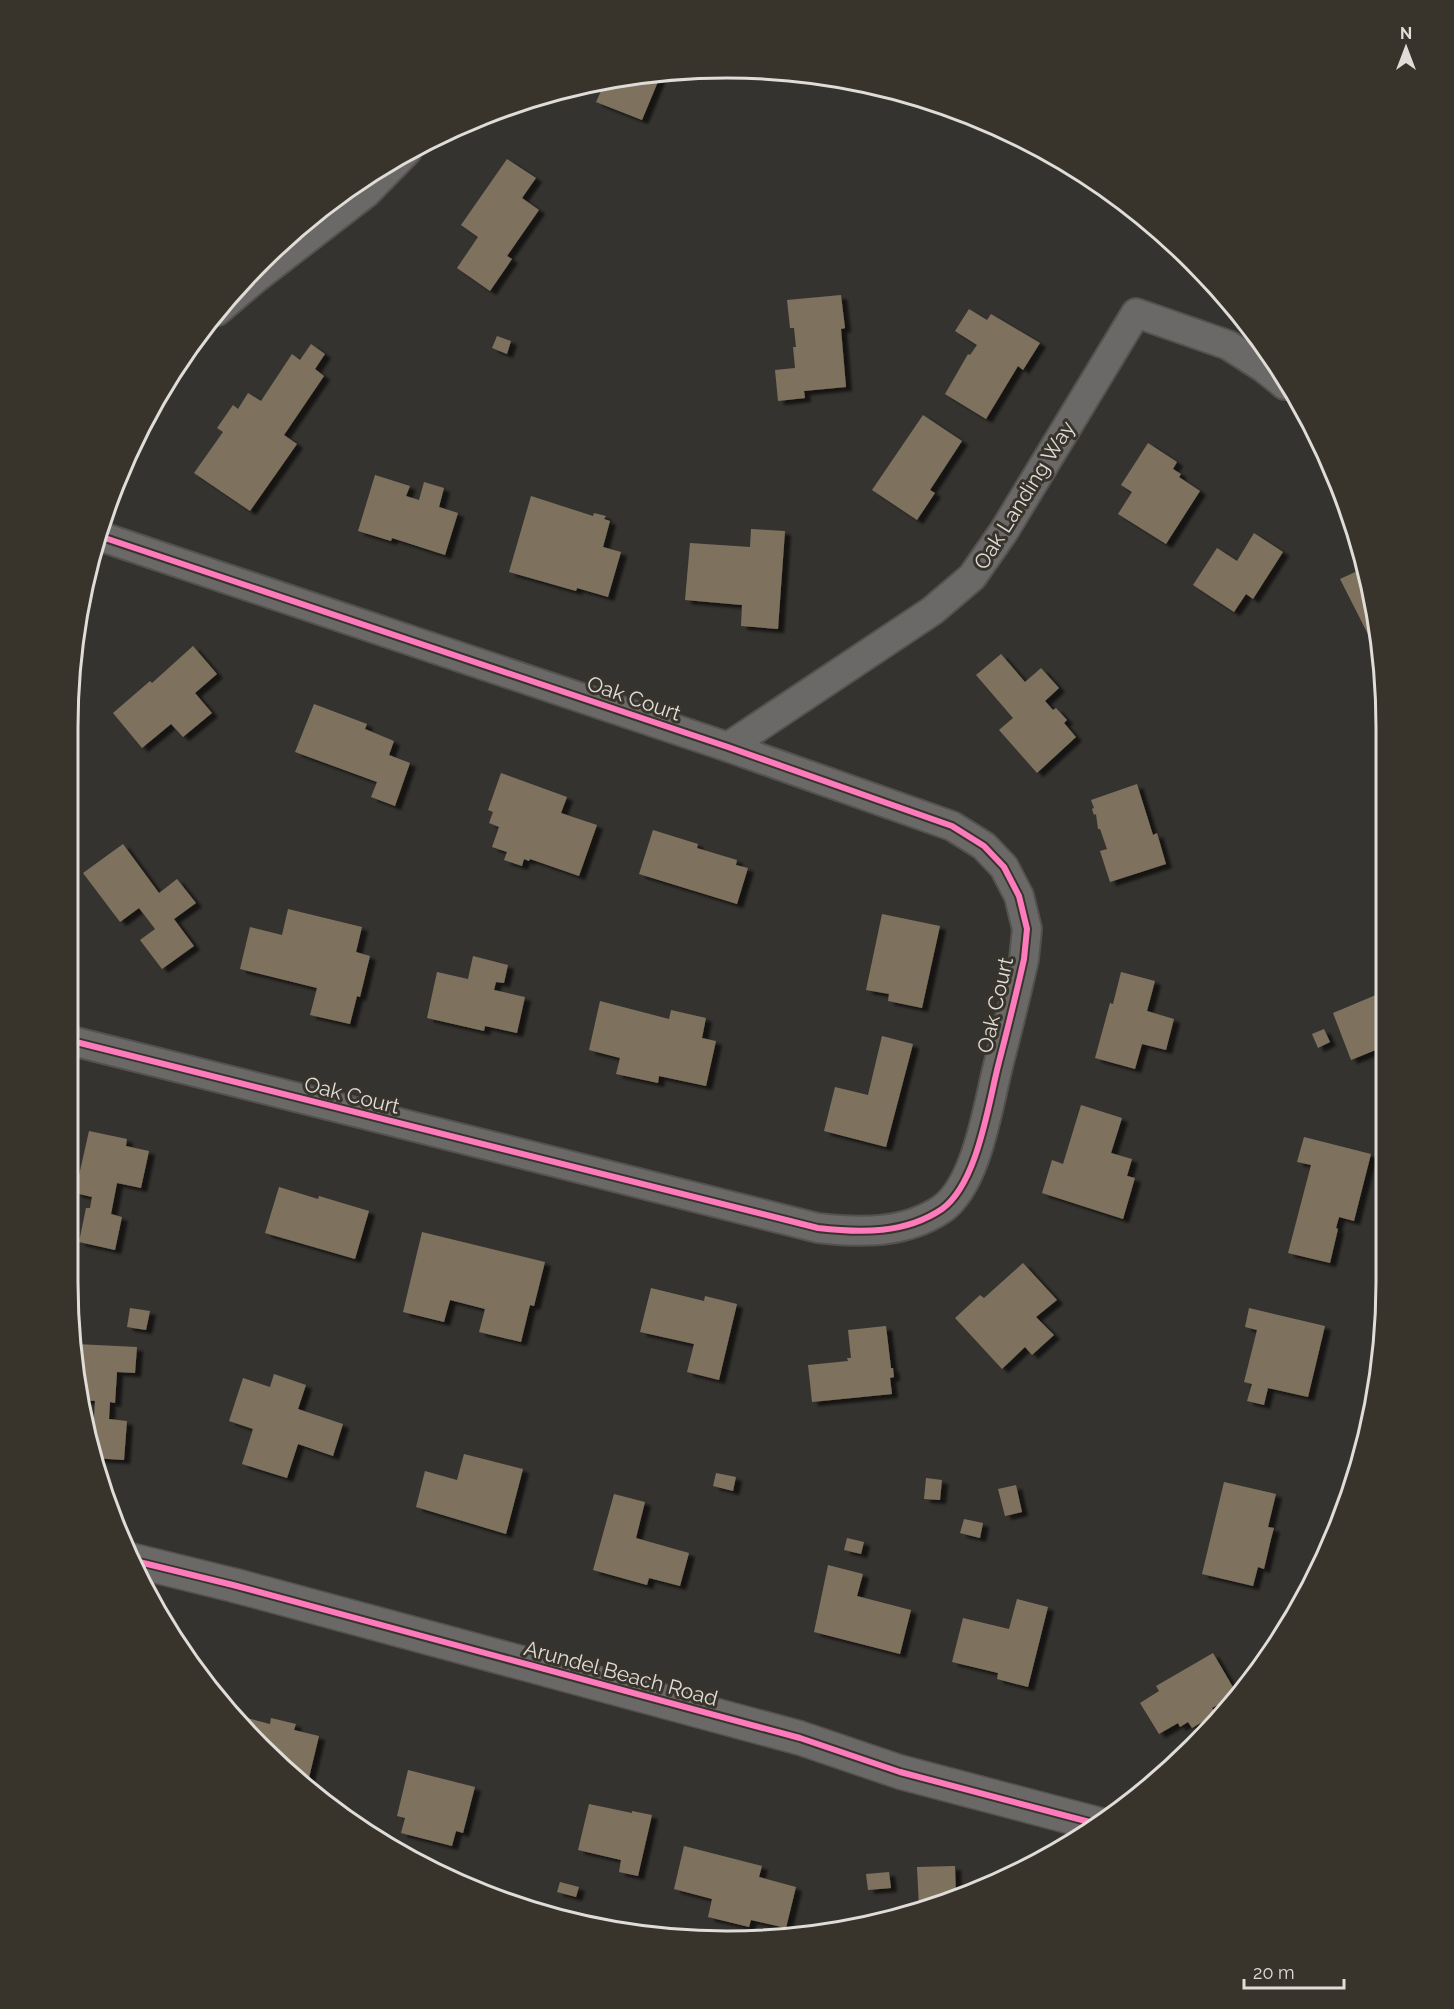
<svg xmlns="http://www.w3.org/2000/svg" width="1454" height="2009" font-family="Raleway,sans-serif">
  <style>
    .building { fill: #7e725e; filter: url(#shadow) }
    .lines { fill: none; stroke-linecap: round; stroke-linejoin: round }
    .street-casing { stroke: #53524f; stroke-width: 32 }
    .secondary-casing { stroke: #53524f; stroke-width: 36 }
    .street { stroke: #6b6967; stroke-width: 28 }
    .secondary { stroke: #6b6967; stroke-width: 33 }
    .cycleway-casing { stroke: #38342c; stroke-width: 10 }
    .cycleway { stroke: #fd7abc; stroke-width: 6 }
    .labels { text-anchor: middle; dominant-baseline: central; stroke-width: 6; stroke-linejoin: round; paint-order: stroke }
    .street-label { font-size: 21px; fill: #e0ddd9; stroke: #38342c }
    .rim { fill: none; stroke: #e0ddd9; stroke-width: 3 }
  </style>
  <defs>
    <filter id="shadow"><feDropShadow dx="6" dy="4" stdDeviation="1.5" flood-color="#0009"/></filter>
  </defs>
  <rect width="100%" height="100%" fill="#35332f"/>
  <path class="building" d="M 662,72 L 642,120 L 596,102 L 605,82 L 641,73 Z
    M 507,159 L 536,178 L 522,198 L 539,210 L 507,256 L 512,259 L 490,291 L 457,268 L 478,237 L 461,225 Z
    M 841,295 L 845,328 L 841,329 L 846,387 L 804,391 L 805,398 L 778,401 L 775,370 L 795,368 L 793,347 L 796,347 L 794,328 L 790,328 L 787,300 Z
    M 969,309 L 987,320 L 991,314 L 1040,343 L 1023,370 L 1018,366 L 986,419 L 945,394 L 968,354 L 970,355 L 977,345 L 955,331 Z
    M 497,336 L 511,341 L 507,354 L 492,348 Z
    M 311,344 L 325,354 L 315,369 L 324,376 L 284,435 L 297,444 L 250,511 L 194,473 L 223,432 L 217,428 L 233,405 L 238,409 L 248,393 L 261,401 L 292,354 L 300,360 Z
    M 923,415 L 962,441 L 930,490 L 935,493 L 917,520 L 872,490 Z
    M 1148,443 L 1177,462 L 1173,469 L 1181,474 L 1179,477 L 1200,491 L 1166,544 L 1118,514 L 1132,492 L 1121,485 Z
    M 375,475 L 410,486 L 406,496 L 419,500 L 424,482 L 444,488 L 439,507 L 458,513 L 445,555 L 392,538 L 391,541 L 358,531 Z
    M 531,496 L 593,516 L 594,513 L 606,516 L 604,519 L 610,521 L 603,547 L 621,552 L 608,597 L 577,588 L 576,591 L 509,572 Z
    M 751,529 L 785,531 L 778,629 L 741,626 L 742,605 L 685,600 L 690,543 L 750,547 Z
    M 1254,533 L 1283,552 L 1253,599 L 1246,594 L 1234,612 L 1193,585 L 1217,548 L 1237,561 Z
    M 1366,567 L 1381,641 L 1381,650 L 1377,652 L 1340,579 Z
    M 193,646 L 217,674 L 195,693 L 212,713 L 183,737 L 171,724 L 142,748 L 113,713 L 150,681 L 152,683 Z
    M 1001,654 L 1025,682 L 1041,668 L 1059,688 L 1045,701 L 1053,710 L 1056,708 L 1067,720 L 1064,723 L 1076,737 L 1037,773 L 999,730 L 1013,718 L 976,675 Z
    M 314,704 L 367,724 L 365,729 L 394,741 L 389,755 L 410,763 L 395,806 L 371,797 L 377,782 L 295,752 Z
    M 501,773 L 567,797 L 561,813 L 597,825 L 579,876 L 530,859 L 529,861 L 524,859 L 522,866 L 504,860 L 507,852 L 492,847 L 499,827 L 489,823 L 493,812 L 488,810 Z
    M 1137,784 L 1153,835 L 1157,833 L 1166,864 L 1110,882 L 1100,851 L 1107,849 L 1100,829 L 1098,829 L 1096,814 L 1094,815 L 1092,809 L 1094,808 L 1091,800 Z
    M 653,830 L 698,844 L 697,848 L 737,860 L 736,865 L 748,868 L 737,904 L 639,874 Z
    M 123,844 L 159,893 L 177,879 L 196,903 L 174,919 L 194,946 L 162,969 L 140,940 L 155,929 L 139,908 L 120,922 L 83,873 Z
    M 288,909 L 362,927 L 356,952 L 370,956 L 360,997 L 357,996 L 350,1024 L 310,1015 L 317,988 L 240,969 L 250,927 L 282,935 Z
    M 882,914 L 940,926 L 922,1008 L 888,1001 L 889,994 L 866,990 Z
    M 473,956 L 508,965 L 504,983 L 496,982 L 494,990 L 525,997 L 517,1033 L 485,1026 L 484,1031 L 427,1018 L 437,972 L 468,979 Z
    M 1121,972 L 1155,981 L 1147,1011 L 1174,1019 L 1166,1050 L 1142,1044 L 1135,1069 L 1095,1058 L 1110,1003 L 1113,1004 Z
    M 1383,992 L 1383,1047 L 1351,1060 L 1333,1013 Z
    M 600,1001 L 669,1019 L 671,1010 L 706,1018 L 702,1038 L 716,1041 L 706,1086 L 659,1076 L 658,1083 L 616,1074 L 620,1058 L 589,1050 Z
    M 1324,1029 L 1330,1042 L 1318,1048 L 1312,1034 Z
    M 882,1036 L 913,1044 L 886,1147 L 824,1131 L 835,1087 L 868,1095 Z
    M 1081,1105 L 1122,1118 L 1111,1153 L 1132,1159 L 1127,1176 L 1135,1178 L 1123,1219 L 1042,1193 L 1052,1160 L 1063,1164 Z
    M 89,1131 L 127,1139 L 126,1146 L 149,1151 L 141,1188 L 117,1183 L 111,1214 L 122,1217 L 115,1250 L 79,1242 L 86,1208 L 90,1208 L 92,1197 L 75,1193 Z
    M 1304,1137 L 1371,1154 L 1354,1221 L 1339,1217 L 1336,1228 L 1338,1229 L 1330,1263 L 1288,1253 L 1311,1165 L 1297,1162 Z
    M 279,1187 L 318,1199 L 319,1196 L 369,1211 L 355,1259 L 265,1233 Z
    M 422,1232 L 545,1262 L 534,1306 L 530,1305 L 521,1342 L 479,1332 L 485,1309 L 450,1300 L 444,1322 L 403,1312 Z
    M 1023,1263 L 1057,1300 L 1036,1317 L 1054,1335 L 1032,1355 L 1025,1347 L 1002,1369 L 955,1318 L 980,1295 L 984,1298 Z
    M 651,1288 L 704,1301 L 705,1296 L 737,1304 L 719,1380 L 687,1372 L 694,1344 L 640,1332 Z
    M 130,1308 L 150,1311 L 146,1330 L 127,1327 Z
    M 1249,1308 L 1325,1326 L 1308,1397 L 1268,1388 L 1264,1405 L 1247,1401 L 1252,1384 L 1244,1382 L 1257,1330 L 1245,1327 Z
    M 886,1326 L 891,1368 L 893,1368 L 894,1377 L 890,1378 L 892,1394 L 812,1402 L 808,1365 L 848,1361 L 847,1358 L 851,1358 L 848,1330 Z
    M 76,1344 L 137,1347 L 135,1373 L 117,1372 L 115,1403 L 110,1402 L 109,1419 L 127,1421 L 124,1460 L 92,1458 L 88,1439 L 90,1418 L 94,1418 L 95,1401 L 83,1400 Z
    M 274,1374 L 306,1385 L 298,1409 L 343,1424 L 333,1456 L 298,1444 L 287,1478 L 242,1464 L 253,1429 L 229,1421 L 243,1378 L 270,1387 Z
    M 464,1454 L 523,1469 L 506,1534 L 416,1507 L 425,1471 L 457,1480 Z
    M 716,1473 L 736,1477 L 733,1491 L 713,1486 Z
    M 926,1478 L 942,1480 L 940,1500 L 924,1499 Z
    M 1224,1482 L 1276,1494 L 1268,1527 L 1274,1528 L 1271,1539 L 1264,1569 L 1258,1567 L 1253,1586 L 1202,1574 Z
    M 1016,1485 L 1022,1512 L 1005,1516 L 998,1489 Z
    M 614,1494 L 645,1502 L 636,1538 L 689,1553 L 680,1586 L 649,1578 L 647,1585 L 593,1570 Z
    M 964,1519 L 983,1523 L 980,1538 L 960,1533 Z
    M 847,1538 L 864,1542 L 861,1554 L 844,1550 Z
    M 828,1565 L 863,1574 L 857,1596 L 911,1610 L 900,1654 L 814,1632 Z
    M 1017,1599 L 1048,1607 L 1028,1687 L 997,1679 L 998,1673 L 952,1662 L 963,1618 L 1009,1629 Z
    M 1213,1653 L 1237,1694 L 1212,1708 L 1216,1714 L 1192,1728 L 1188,1722 L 1180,1727 L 1178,1723 L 1159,1734 L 1140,1703 L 1159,1691 L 1156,1686 Z
    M 243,1717 L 270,1724 L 271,1718 L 296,1724 L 294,1730 L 319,1736 L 307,1786 L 292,1778 L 242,1720 Z
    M 408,1770 L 475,1787 L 463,1833 L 456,1831 L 452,1846 L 401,1833 L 405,1818 L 397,1816 Z
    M 589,1804 L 632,1813 L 632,1811 L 652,1815 L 638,1876 L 619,1872 L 621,1860 L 578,1850 Z
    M 684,1846 L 762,1866 L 759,1877 L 796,1887 L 786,1928 L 751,1920 L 749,1927 L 708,1917 L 712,1899 L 674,1889 Z
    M 955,1866 L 956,1897 L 919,1907 L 917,1867 Z
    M 889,1872 L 891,1888 L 868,1890 L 866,1874 Z
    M 560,1882 L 579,1887 L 576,1897 L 557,1892 Z"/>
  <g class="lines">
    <g class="street-casing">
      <path id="street" d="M 217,311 L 256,278 L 366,193 L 407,151
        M 728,747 L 932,611 L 972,577 L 1004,531 L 1136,313 L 1228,345 L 1264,368 L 1285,385
        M 68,1040 L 818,1228 C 861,1233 905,1234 942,1209 C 977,1184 988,1106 998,1066 C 1007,1031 1016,995 1024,959 L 1027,929 L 1019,896 L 1004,867 L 984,846 L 952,826 L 728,747 L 99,536"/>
    </g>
    <g class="secondary-casing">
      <path id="secondary" d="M 131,1560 L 233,1585 L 800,1738 L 900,1772 L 1101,1825"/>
    </g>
    <use href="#street" class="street"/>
    <use href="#secondary" class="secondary"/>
    <g class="cycleway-casing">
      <path id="cycleway" d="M 68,1040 L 818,1228 C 861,1233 905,1234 942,1209 C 977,1184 988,1106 998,1066 C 1007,1031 1016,995 1024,959 L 1027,929 L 1019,896 L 1004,867 L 984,846 L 952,826 L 728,747 L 99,536
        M 131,1560 L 233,1585 L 800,1738 L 900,1772 L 1101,1825"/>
    </g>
    <use href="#cycleway" class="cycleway"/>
  </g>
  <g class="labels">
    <g class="street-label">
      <text transform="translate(1024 495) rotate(-58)">Oak Landing Way</text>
      <text transform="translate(634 698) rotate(19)">Oak Court</text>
      <text transform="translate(995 1005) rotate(-77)">Oak Court</text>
      <text transform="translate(352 1095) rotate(14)">Oak Court</text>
      <text transform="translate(621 1673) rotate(15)">Arundel Beach Road</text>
    </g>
  </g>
  <path d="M0 0H1454V2009H0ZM727 78H727A649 649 0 0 1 1376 727V1282A649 649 0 0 1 727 1931H727A649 649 0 0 1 78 1282V727A649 649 0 0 1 727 78Z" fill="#38342c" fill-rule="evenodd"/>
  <path class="rim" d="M727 78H727A649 649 0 0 1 1376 727V1282A649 649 0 0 1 727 1931H727A649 649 0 0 1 78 1282V727A649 649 0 0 1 727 78Z"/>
  <g transform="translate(1406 48)" stroke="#38342c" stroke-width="4.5" paint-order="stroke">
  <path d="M0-4.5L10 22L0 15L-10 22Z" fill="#e0ddd9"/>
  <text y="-9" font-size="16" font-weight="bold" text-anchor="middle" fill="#e0ddd9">N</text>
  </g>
  <path d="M1244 1979v9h100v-9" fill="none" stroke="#e0ddd9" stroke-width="3"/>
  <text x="1253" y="1979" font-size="18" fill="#e0ddd9" stroke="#38342c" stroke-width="4.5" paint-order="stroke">20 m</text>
</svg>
